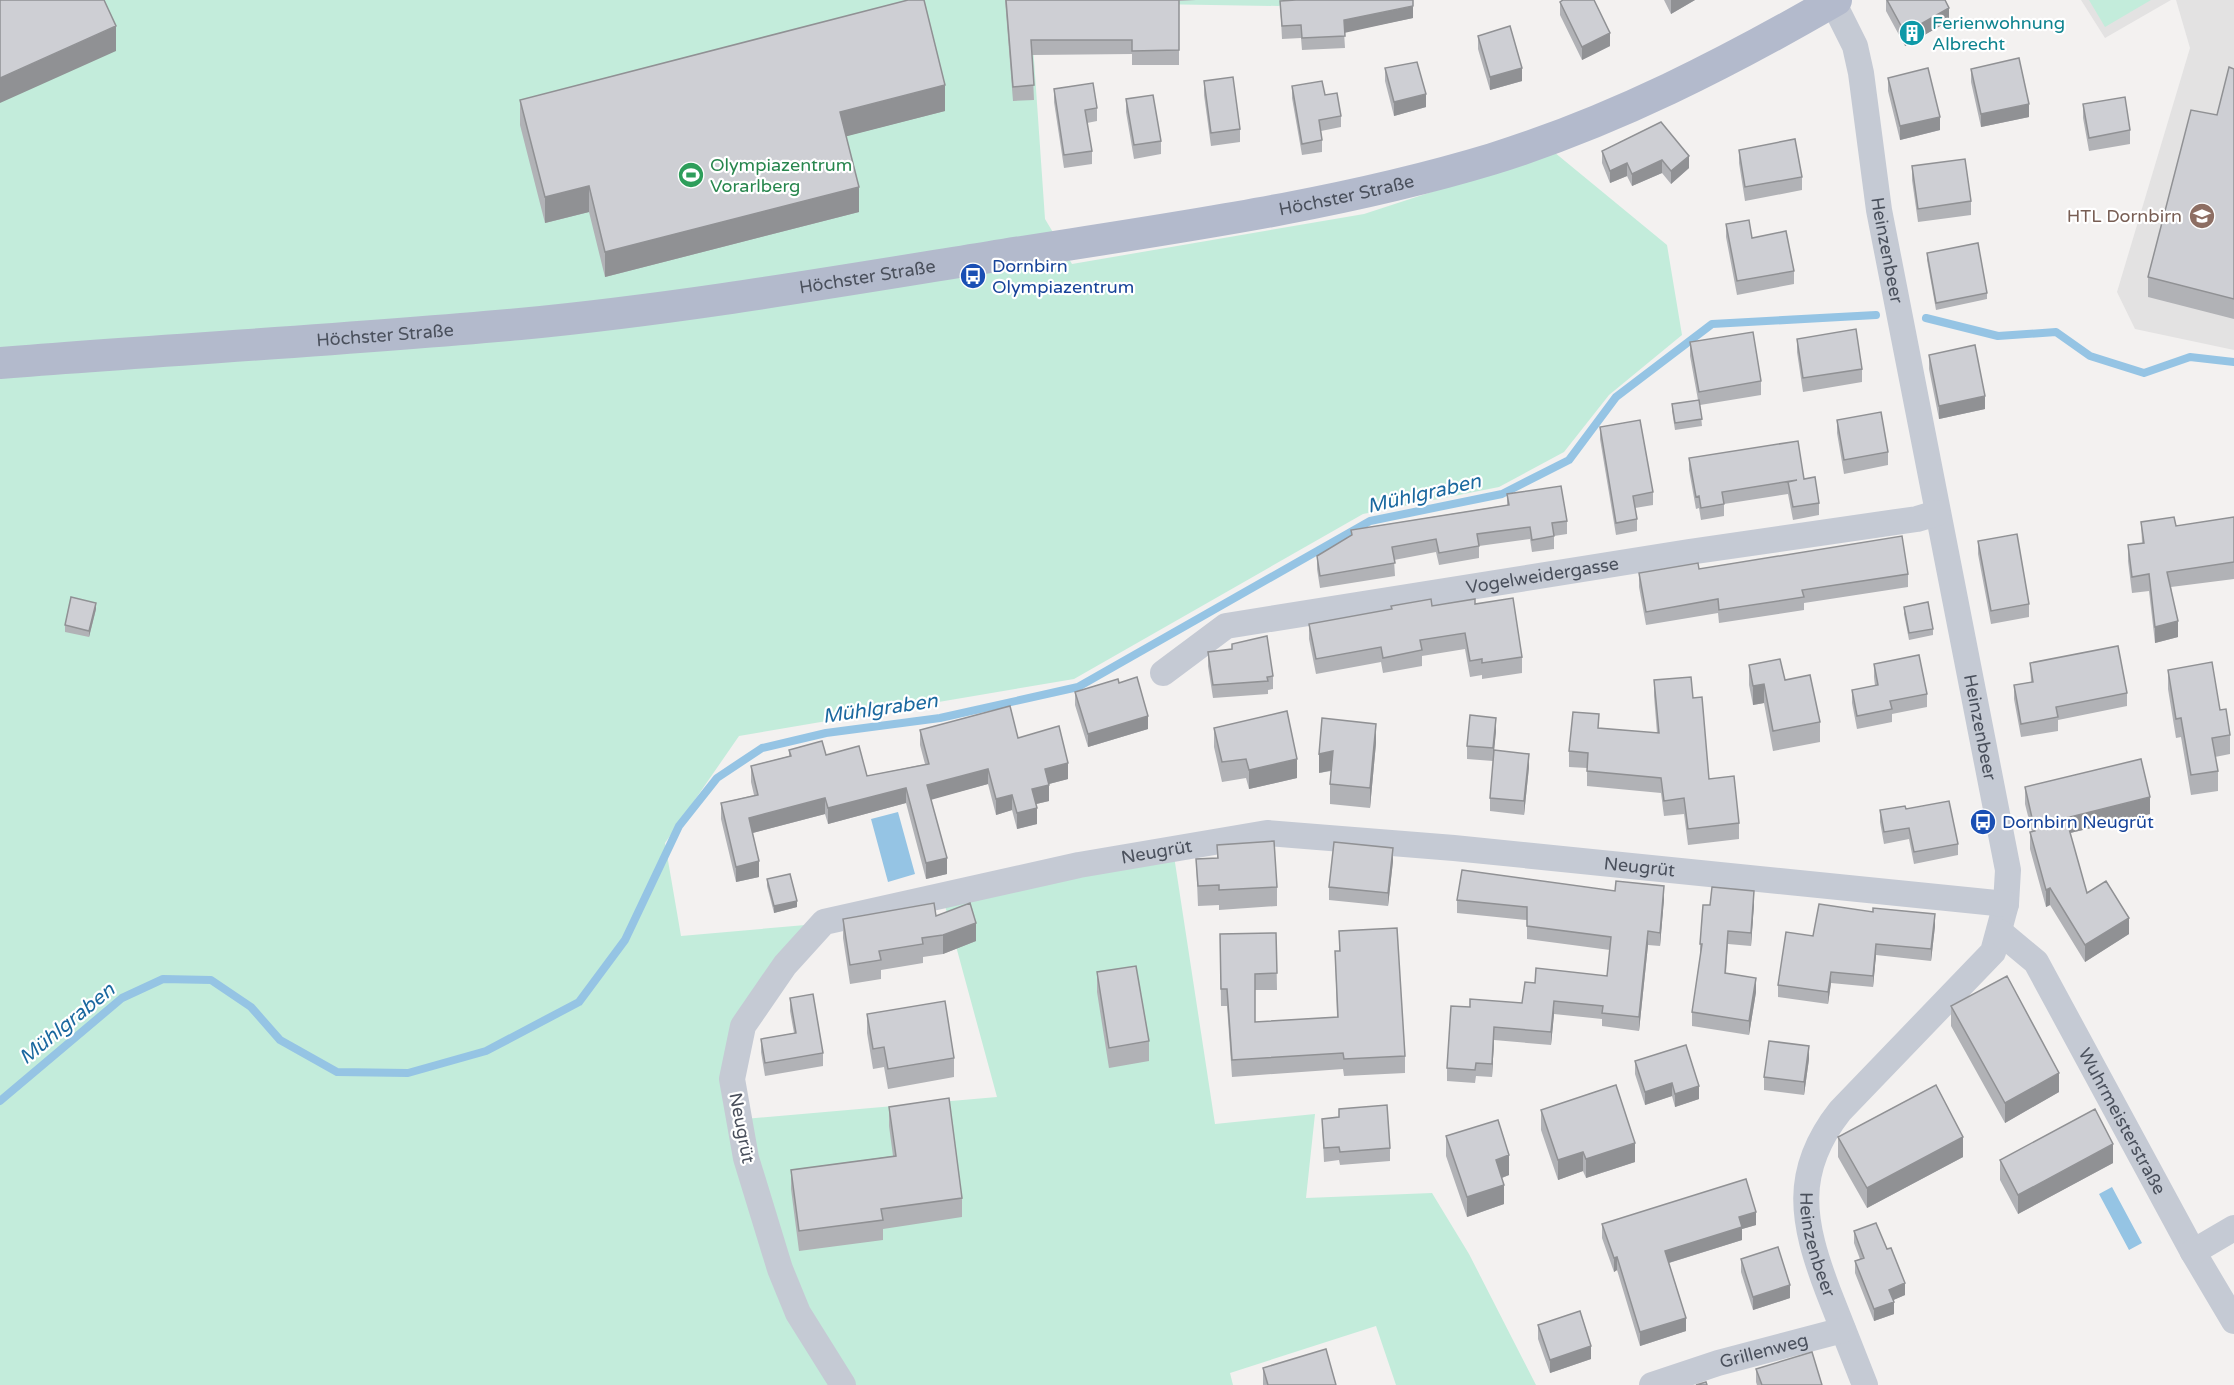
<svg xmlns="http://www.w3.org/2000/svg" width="2234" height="1385" font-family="'Varela Round',sans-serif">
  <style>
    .education { fill: #e3e2e2 }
    .green { fill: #c3ecdb }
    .water { fill: #95c4e4 }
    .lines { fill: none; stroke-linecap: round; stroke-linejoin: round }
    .stream { stroke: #95c4e4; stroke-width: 8 }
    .minor { stroke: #c5cad4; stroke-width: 26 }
    .major { stroke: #b3bacc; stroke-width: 32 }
    .wall { fill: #b1b2b6 }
    .shaded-wall { fill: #909194 }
    .building { fill: #cecfd4; stroke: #909194; stroke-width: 1.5 }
    .labels { text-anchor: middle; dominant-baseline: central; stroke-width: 4.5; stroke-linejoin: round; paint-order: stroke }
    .culture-label { font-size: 18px; fill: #0d838f; stroke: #fff; text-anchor: start }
    .leisure-label { font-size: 18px; fill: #27864d; stroke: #fff; text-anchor: start }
    .street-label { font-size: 18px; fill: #4a505c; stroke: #fff }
    .education-label { font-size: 18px; fill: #785e54; stroke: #fff; text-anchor: end }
    .transit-label { font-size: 18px; fill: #164399; stroke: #fff; text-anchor: start }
    .water-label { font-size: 20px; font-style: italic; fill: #1a689f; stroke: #fff }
  </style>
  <rect width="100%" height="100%" fill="#f3f1f0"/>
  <path class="education" d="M 2081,0 L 2171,0 L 2105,38 Z
    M 2176,0 L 2234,0 L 2234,350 L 2135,329 L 2117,292 L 2190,48 Z"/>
  <path class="green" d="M 0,0 L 1309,0 L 1278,6 L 1030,2 L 1045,219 L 1072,264 L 1364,214 L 1554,152 L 1667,245 L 1682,335 L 1609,395 L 1564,452 L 1499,487 L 1363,514 L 1074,679 L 739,736 L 665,843 L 681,936 L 817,924 L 740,1024 L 733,1120 L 997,1097 L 944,902 L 1174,856 L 1215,1124 L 1315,1114 L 1306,1198 L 1432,1193 L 1469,1254 L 1536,1385 L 1396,1385 L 1376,1326 L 1230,1373 L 1233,1385 L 0,1385 Z
    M 2089,0 L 2151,0 L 2105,27 Z"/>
  <path class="water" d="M 898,812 L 915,874 L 888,882 L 871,819 Z
    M 2112,1187 L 2142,1243 L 2129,1250 L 2099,1194 Z"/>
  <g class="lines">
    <path class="stream" d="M 1926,318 L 1998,336 L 2056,332 L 2090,356 L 2144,373 L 2190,357 L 2234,362
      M 0,1101 L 122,998 L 163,979 L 211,980 L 251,1007 L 280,1040 L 337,1072 L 408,1073 L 486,1051 L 579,1002 L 625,940 L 679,826 L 717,778 L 762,748 L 826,733 L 940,718 L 1078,687 L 1370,521 L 1502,494 L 1569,460 L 1616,397 L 1712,324 L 1876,315"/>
    <g class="minor">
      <path id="s1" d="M 1833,2 L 1855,46 L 1861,73 L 1879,210 L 2008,870 L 2006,904 L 1993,952 L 1840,1111 C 1792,1172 1802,1222 1828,1291 C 1840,1322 1853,1354 1865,1385"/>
      <path id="s2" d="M 1163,673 L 1226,626 L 1689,552 L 1917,519 L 1937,513"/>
      <path id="s3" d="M 2000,932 L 2036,962 L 2193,1252 L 2234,1321"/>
      <path d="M 2193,1252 L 2234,1228"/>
      <path id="s4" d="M 843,1385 L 798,1313 L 780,1269 L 746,1158 L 732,1079 L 743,1026 L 785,965 L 824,922 L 1079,865 L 1267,833 L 1454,848 L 2006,904"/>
      <path id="s5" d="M 1652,1385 L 1718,1363 L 1843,1330"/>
    </g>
    <path class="major" id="s6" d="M 0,363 C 173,349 347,340 520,324 C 678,309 834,282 990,257 C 1158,230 1330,208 1492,159 C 1614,121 1727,63 1836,0"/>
  </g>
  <path class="wall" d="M 1005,0 L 1196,0 L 1179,1 L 1179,65 L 1132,65 L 1132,54 L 1032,55 L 1034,100 L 1013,101 Z
    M 1664,0 L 1695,0 L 1671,14 Z
    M 1886,0 L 1945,0 L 1949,21 L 1905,46 L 1886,11 Z
    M 1280,1 L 1413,18 L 1344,32 L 1345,48 L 1302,50 L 1301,38 L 1282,39 Z
    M 1560,2 L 1610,46 L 1582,60 L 1560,15 Z
    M 1478,36 L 1522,81 L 1490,90 L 1478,49 Z
    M 1385,68 L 1426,107 L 1394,116 L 1385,81 Z
    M 1971,69 L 2029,117 L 1981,127 L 1971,82 Z
    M 2234,69 L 2234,319 L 2148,297 L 2148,277 L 2217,115 Z
    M 1888,78 L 1940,130 L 1900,140 L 1888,91 Z
    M 1204,81 L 1240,129 L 1240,142 L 1211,146 L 1204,95 Z
    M 1292,86 L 1325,95 L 1341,116 L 1341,127 L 1321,131 L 1322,140 L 1322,152 L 1302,155 L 1292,98 Z
    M 1054,89 L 1097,108 L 1097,121 L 1087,123 L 1092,151 L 1092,164 L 1064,168 L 1054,102 Z
    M 1126,99 L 1161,141 L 1161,154 L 1134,159 L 1126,112 Z
    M 520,100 L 945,111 L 846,136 L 859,212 L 605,277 L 589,212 L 545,223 L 520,125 Z
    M 2083,104 L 2130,130 L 2130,144 L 2089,151 L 2083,118 Z
    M 1661,122 L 1689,168 L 1671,184 L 1662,173 L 1632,186 L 1627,176 L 1610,183 L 1602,163 L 1602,151 Z
    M 1739,150 L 1802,177 L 1802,190 L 1745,201 L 1739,163 Z
    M 1912,166 L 1971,201 L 1971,215 L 1918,222 L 1912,180 Z
    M 1726,224 L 1752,238 L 1794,271 L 1794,284 L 1737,295 L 1726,237 Z
    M 1927,253 L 1987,293 L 1987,299 L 1936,310 L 1927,260 Z
    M 1797,339 L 1862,369 L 1862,382 L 1803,392 L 1797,352 Z
    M 1690,342 L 1761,381 L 1761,395 L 1700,405 L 1702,426 L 1675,430 L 1672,411 L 1672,404 L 1698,400 L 1690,356 Z
    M 1929,355 L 1985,409 L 1939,419 L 1929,369 Z
    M 1837,420 L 1888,452 L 1888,465 L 1844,474 L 1837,433 Z
    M 1600,427 L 1653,492 L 1653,505 L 1635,508 L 1637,519 L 1637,531 L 1616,535 L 1600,439 Z
    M 1689,458 L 1804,479 L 1819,503 L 1819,515 L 1793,520 L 1788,494 L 1724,504 L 1724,516 L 1701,520 L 1699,508 L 1696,509 L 1689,470 Z
    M 1507,494 L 1567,521 L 1567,534 L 1554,536 L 1554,549 L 1532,552 L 1530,539 L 1479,546 L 1479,558 L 1439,565 L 1436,552 L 1394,560 L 1395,576 L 1320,588 L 1317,569 L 1317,556 L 1351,535 L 1351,530 L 1507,505 Z
    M 2234,517 L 2234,579 L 2171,587 L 2178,637 L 2155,643 L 2149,591 L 2132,593 L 2128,561 L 2128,545 L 2142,543 L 2141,522 L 2176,526 Z
    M 1978,541 L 2029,604 L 2029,617 L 1991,624 L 1978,554 Z
    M 1699,569 L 1908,574 L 1908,587 L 1804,603 L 1804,610 L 1719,623 L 1718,613 L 1646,625 L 1639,587 L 1639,573 Z
    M 1475,604 L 1522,657 L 1522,673 L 1482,679 L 1482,675 L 1470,677 L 1465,649 L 1422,656 L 1422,666 L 1383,673 L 1381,662 L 1316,674 L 1309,639 L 1309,624 L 1432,606 Z
    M 1904,607 L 1933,629 L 1933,635 L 1909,640 L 1904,614 Z
    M 96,609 L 89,637 L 65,632 L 65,625 Z
    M 1232,649 L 1273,676 L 1273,689 L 1268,690 L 1268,694 L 1213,698 L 1208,666 L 1208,652 Z
    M 2030,663 L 2127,693 L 2127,706 L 2058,720 L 2058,731 L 2021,737 L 2014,699 L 2014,685 L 2031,682 Z
    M 1874,664 L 1927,694 L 1927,707 L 1892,714 L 1892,722 L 1857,729 L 1852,703 L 1852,690 L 1875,686 L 1874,677 Z
    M 1749,665 L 1785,680 L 1820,722 L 1820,742 L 1773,751 L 1764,703 L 1753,705 L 1749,685 Z
    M 2168,670 L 2220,710 L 2230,735 L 2230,754 L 2215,757 L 2218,771 L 2218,791 L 2191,795 L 2181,737 L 2176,738 L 2168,689 Z
    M 1654,680 L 1693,698 L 1709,779 L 1739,823 L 1739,839 L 1688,845 L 1684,814 L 1664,816 L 1661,793 L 1587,786 L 1587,768 L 1569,767 L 1569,751 L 1599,728 L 1657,733 L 1654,696 Z
    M 1075,692 L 1148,729 L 1088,747 L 1075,705 Z
    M 1214,728 L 1297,778 L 1249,789 L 1246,778 L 1222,782 L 1214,747 Z
    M 920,730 L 1018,738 L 1068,779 L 1049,784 L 1049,801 L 1036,804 L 1037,824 L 1017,829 L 1012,810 L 996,815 L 988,784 L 931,799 L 947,874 L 926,879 L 906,803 L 828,824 L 825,814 L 752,833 L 759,877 L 736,882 L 721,819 L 721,803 L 754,795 L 751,782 L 751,766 L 789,756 L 789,750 L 826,755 L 867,776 L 925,764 L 920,745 Z
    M 1496,731 L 1493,761 L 1467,759 L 1467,746 Z
    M 1376,743 L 1370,808 L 1330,804 L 1330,784 L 1331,771 L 1319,773 Z
    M 1529,767 L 1524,815 L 1490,811 L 1490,798 Z
    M 2025,787 L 2150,814 L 2070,833 L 2087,893 L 2129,934 L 2085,962 L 2050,905 L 2046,907 L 2030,849 L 2030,832 L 2032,832 L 2025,804 Z
    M 1906,809 L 1958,844 L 1958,855 L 1914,864 L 1909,839 L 1884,844 L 1880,822 L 1880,810 Z
    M 1217,845 L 1277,887 L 1277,906 L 1219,910 L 1219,905 L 1198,906 L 1196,859 L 1217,858 Z
    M 1393,861 L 1388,906 L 1329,900 L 1329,887 Z
    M 767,879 L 797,907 L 774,913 L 767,886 Z
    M 1664,899 L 1660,946 L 1648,945 L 1639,1031 L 1602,1026 L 1602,1019 L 1554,1014 L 1551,1045 L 1494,1040 L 1492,1077 L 1476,1076 L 1475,1083 L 1447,1081 L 1447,1068 L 1470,1007 L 1522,1003 L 1535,983 L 1607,976 L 1610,950 L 1527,939 L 1527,920 L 1457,913 L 1457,900 Z
    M 1754,904 L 1751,946 L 1728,944 L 1726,973 L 1756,992 L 1749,1035 L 1692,1026 L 1692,1012 L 1700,957 L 1700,944 L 1710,905 Z
    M 936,916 L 976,941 L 943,954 L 923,957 L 923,963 L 881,970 L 881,979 L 850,984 L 843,938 L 843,919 Z
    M 1935,926 L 1931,961 L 1876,955 L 1873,987 L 1831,983 L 1828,1004 L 1778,997 L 1778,985 L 1813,936 Z
    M 1339,931 L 1405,1056 L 1405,1073 L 1344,1076 L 1343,1069 L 1232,1077 L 1227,1006 L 1221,1006 L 1220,934 L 1276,933 L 1277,990 L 1255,990 L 1255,1022 L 1337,1017 L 1335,951 L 1339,951 Z
    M 1097,972 L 1149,1041 L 1149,1061 L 1109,1068 L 1097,992 Z
    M 790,998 L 823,1053 L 823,1066 L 765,1076 L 761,1052 L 761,1039 L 794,1033 L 790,1011 Z
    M 1951,1006 L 2059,1092 L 2005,1123 L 1951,1026 Z
    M 867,1014 L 954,1058 L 954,1077 L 888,1089 L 884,1067 L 873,1069 L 867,1033 Z
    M 1809,1059 L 1804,1095 L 1764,1090 L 1764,1077 Z
    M 1635,1061 L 1699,1099 L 1675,1107 L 1672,1096 L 1645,1105 L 1635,1074 Z
    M 889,1107 L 962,1198 L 962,1217 L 883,1229 L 883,1240 L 799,1251 L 791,1189 L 791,1170 L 893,1156 L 889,1126 Z
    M 1339,1109 L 1390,1148 L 1390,1161 L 1340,1165 L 1339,1160 L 1324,1162 L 1322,1119 L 1339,1117 Z
    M 1541,1110 L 1635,1162 L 1586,1178 L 1583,1171 L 1558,1180 L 1541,1130 Z
    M 1446,1136 L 1509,1175 L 1502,1178 L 1504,1204 L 1467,1217 L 1446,1156 Z
    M 1838,1137 L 1963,1157 L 1867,1208 L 1838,1157 Z
    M 2000,1160 L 2113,1163 L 2018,1214 L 2000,1180 Z
    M 1602,1224 L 1756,1225 L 1742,1229 L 1742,1240 L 1669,1263 L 1686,1331 L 1640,1346 L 1617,1270 L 1614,1272 L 1602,1238 Z
    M 1854,1231 L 1905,1295 L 1893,1300 L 1894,1314 L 1874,1321 L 1855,1273 L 1855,1261 L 1860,1259 L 1854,1243 Z
    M 1741,1259 L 1790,1298 L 1753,1310 L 1741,1272 Z
    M 1538,1325 L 1591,1359 L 1550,1373 L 1538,1339 Z
    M 1263,1368 L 1336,1385 L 1263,1385 Z
    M 1756,1369 L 1822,1385 L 1757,1385 L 1756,1382 Z"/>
  <path class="shaded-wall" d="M 1671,0 L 1695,0 L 1671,14 Z
    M 1413,6 L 1413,18 L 1344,33 L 1344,20 Z
    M 1949,8 L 1949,21 L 1905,46 L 1905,33 Z
    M 116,26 L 116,51 L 0,103 L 0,78 Z
    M 1610,33 L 1610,46 L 1582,60 L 1582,47 Z
    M 1522,68 L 1522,81 L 1490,90 L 1490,77 Z
    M 945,85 L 945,111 L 840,138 L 840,112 Z
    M 1426,94 L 1426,107 L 1394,116 L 1394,102 Z
    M 2029,104 L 2029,117 L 1981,127 L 1981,114 Z
    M 1940,117 L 1940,130 L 1900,140 L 1900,126 Z
    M 1689,156 L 1689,168 L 1671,184 L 1671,171 Z
    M 1662,160 L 1662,173 L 1632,186 L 1632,174 Z
    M 1627,163 L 1627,176 L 1610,183 L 1610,171 Z
    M 589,186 L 589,212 L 545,223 L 545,197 Z
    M 859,187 L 859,212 L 605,277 L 605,252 Z
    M 1985,396 L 1985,409 L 1939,419 L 1939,406 Z
    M 96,603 L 96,609 L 89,637 L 89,631 Z
    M 2178,621 L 2178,637 L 2155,643 L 2155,627 Z
    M 1764,684 L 1764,703 L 1753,705 L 1753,686 Z
    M 1148,716 L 1148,729 L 1088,747 L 1088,734 Z
    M 1496,718 L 1496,731 L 1493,761 L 1493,748 Z
    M 1376,724 L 1376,743 L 1370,808 L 1370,788 Z
    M 1333,751 L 1333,770 L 1319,773 L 1319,754 Z
    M 1529,754 L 1529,767 L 1524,815 L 1524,801 Z
    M 1297,759 L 1297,778 L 1249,789 L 1249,770 Z
    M 1068,763 L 1068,779 L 1045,785 L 1045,769 Z
    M 988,769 L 988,784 L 927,801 L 927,785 Z
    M 1049,785 L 1049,801 L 1032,805 L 1032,789 Z
    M 906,788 L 906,803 L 828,824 L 828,808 Z
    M 1012,795 L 1012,810 L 996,815 L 996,799 Z
    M 2150,797 L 2150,814 L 2066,834 L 2066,818 Z
    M 825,798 L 825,814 L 749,834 L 749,818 Z
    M 1037,808 L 1037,824 L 1017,829 L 1017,813 Z
    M 1393,848 L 1393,861 L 1388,906 L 1388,893 Z
    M 947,858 L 947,874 L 926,879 L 926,863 Z
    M 759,861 L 759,877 L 736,882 L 736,867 Z
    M 1664,886 L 1664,899 L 1660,946 L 1660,933 Z
    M 2050,888 L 2050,905 L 2046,907 L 2046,890 Z
    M 1754,891 L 1754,904 L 1751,946 L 1751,933 Z
    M 797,901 L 797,907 L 774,913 L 774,906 Z
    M 1935,914 L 1935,926 L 1931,961 L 1931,949 Z
    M 2129,918 L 2129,934 L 2085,962 L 2085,945 Z
    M 976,923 L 976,941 L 943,954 L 943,935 Z
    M 1648,931 L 1648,945 L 1639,1031 L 1639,1017 Z
    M 1876,944 L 1876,955 L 1873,987 L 1873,976 Z
    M 1831,972 L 1831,983 L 1828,1004 L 1828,992 Z
    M 1756,978 L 1756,992 L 1749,1035 L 1749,1021 Z
    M 1554,1001 L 1554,1014 L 1551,1045 L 1551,1032 Z
    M 1494,1027 L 1494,1040 L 1492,1077 L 1492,1064 Z
    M 1809,1046 L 1809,1059 L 1804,1095 L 1804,1082 Z
    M 2059,1073 L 2059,1092 L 2005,1123 L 2005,1103 Z
    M 1672,1083 L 1672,1096 L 1645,1105 L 1645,1092 Z
    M 1699,1086 L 1699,1099 L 1675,1107 L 1675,1094 Z
    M 1963,1137 L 1963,1157 L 1867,1208 L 1867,1188 Z
    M 1635,1143 L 1635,1162 L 1586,1178 L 1586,1159 Z
    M 2113,1144 L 2113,1163 L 2018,1214 L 2018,1195 Z
    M 1583,1152 L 1583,1171 L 1558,1180 L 1558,1160 Z
    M 1509,1155 L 1509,1175 L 1496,1180 L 1496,1160 Z
    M 1504,1185 L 1504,1204 L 1467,1217 L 1467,1197 Z
    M 1756,1212 L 1756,1225 L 1742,1229 L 1742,1240 L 1665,1264 L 1665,1251 L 1739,1217 Z
    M 1617,1257 L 1617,1270 L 1614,1272 L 1614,1258 Z
    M 1905,1283 L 1905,1295 L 1889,1302 L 1889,1290 Z
    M 1790,1285 L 1790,1298 L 1753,1310 L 1753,1297 Z
    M 1894,1302 L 1894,1314 L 1874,1321 L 1874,1309 Z
    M 1686,1318 L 1686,1331 L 1640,1346 L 1640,1332 Z
    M 1591,1346 L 1591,1359 L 1550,1373 L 1550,1360 Z"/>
  <path class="building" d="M 0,0 L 104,0 L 116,26 L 0,78 Z
    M 908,0 L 924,0 L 945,85 L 840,112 L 859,187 L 605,252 L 589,186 L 545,197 L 520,100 Z
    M 1006,0 L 1179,0 L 1179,50 L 1132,51 L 1132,40 L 1031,40 L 1034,85 L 1013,87 Z
    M 1296,0 L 1413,0 L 1413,6 L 1344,20 L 1345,36 L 1302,38 L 1301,25 L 1282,26 L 1280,1 Z
    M 1563,0 L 1594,0 L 1610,33 L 1582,47 L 1560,2 Z
    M 1887,0 L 1945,0 L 1949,8 L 1905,33 Z
    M 1510,26 L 1522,68 L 1490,77 L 1478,36 Z
    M 2019,58 L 2029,104 L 1981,114 L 1971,69 Z
    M 1417,62 L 1426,94 L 1394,102 L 1385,68 Z
    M 2229,67 L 2234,69 L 2234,299 L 2148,277 L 2191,110 L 2217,115 Z
    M 1928,68 L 1940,117 L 1900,126 L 1888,78 Z
    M 1233,77 L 1240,129 L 1211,133 L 1204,81 Z
    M 1322,81 L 1325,95 L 1337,93 L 1341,116 L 1319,120 L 1322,140 L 1302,144 L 1292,86 Z
    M 1093,83 L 1097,108 L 1085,110 L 1092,151 L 1064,155 L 1054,89 Z
    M 1153,95 L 1161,141 L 1134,145 L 1126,99 Z
    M 2125,97 L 2130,130 L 2089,138 L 2083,104 Z
    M 1661,122 L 1689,156 L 1671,171 L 1662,160 L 1632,174 L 1627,163 L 1610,171 L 1602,151 Z
    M 1795,139 L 1802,177 L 1745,187 L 1739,150 Z
    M 1965,159 L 1971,201 L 1918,209 L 1912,166 Z
    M 1749,220 L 1752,238 L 1786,231 L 1794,271 L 1737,281 L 1726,224 Z
    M 1978,243 L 1987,293 L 1936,303 L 1927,253 Z
    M 1856,329 L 1862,369 L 1803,378 L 1797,339 Z
    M 1753,332 L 1761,381 L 1699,392 L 1690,342 Z
    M 1975,345 L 1985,396 L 1939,406 L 1929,355 Z
    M 1699,400 L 1702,419 L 1675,423 L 1672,404 Z
    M 1881,412 L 1888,452 L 1844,460 L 1837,420 Z
    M 1640,420 L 1653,492 L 1633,496 L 1637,519 L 1616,523 L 1600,427 Z
    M 1798,441 L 1804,479 L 1815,477 L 1819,503 L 1793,507 L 1788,482 L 1797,480 L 1722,492 L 1724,504 L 1701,508 L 1699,496 L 1696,497 L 1689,458 Z
    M 1561,486 L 1567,521 L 1552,523 L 1554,536 L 1532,540 L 1530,527 L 1477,534 L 1479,546 L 1439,553 L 1436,539 L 1392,547 L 1395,563 L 1320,576 L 1317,556 L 1352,535 L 1351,530 L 1509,505 L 1507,494 Z
    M 2174,517 L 2176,526 L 2234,517 L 2234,562 L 2167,572 L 2178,621 L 2155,627 L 2149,574 L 2132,577 L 2128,545 L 2144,543 L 2141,522 Z
    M 2017,534 L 2029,604 L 1991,611 L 1978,541 Z
    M 1902,536 L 1908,574 L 1802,590 L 1804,597 L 1719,610 L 1718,599 L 1646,612 L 1639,573 L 1698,563 L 1699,569 Z
    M 71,597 L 96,603 L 89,631 L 65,625 Z
    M 1513,598 L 1522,657 L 1482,663 L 1482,659 L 1470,661 L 1465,633 L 1420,640 L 1422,650 L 1383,658 L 1381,647 L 1316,659 L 1309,624 L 1392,609 L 1391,606 L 1431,599 L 1432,606 L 1475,599 L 1475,604 Z
    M 1928,602 L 1933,629 L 1909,633 L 1904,607 Z
    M 1267,636 L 1273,676 L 1267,677 L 1268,681 L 1213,685 L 1208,652 L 1232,649 L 1232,644 Z
    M 2118,646 L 2127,693 L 2056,707 L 2058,717 L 2021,724 L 2014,685 L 2033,682 L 2030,663 Z
    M 1919,655 L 1927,694 L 1890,701 L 1892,709 L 1857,716 L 1852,690 L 1878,685 L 1874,664 Z
    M 1780,659 L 1785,680 L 1810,675 L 1820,722 L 1773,731 L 1764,684 L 1753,686 L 1749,665 Z
    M 2212,662 L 2220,710 L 2226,709 L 2230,735 L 2212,738 L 2218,771 L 2191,775 L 2181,718 L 2176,719 L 2168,670 Z
    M 1137,677 L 1148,716 L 1088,734 L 1075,692 L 1118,679 L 1119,683 Z
    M 1691,677 L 1693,698 L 1702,697 L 1709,779 L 1734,776 L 1739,823 L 1688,829 L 1684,798 L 1664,801 L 1661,778 L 1587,771 L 1588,753 L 1569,751 L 1573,712 L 1599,714 L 1598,728 L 1659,733 L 1654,680 Z
    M 1010,706 L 1018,738 L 1059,726 L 1068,763 L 1045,769 L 1049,785 L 1032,789 L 1037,808 L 1017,813 L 1012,795 L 996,799 L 988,769 L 927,785 L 947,858 L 926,863 L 906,788 L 828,808 L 825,798 L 749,818 L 759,861 L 736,867 L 721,803 L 758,795 L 751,766 L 791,756 L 789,750 L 822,741 L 826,755 L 859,746 L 867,776 L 929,764 L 920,730 Z
    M 1287,711 L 1297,759 L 1249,770 L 1246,759 L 1222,762 L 1214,728 Z
    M 1470,715 L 1496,718 L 1493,748 L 1467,746 Z
    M 1322,718 L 1376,724 L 1370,788 L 1330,784 L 1333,751 L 1319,754 Z
    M 1494,750 L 1529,754 L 1524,801 L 1490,798 Z
    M 2141,759 L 2150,797 L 2066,818 L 2087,893 L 2106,881 L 2129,918 L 2085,945 L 2050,888 L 2046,890 L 2030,832 L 2035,831 L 2025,787 Z
    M 1949,801 L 1958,844 L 1914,852 L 1909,828 L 1884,832 L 1880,810 L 1905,806 L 1906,809 Z
    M 1274,841 L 1277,887 L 1219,890 L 1219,885 L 1198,886 L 1196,859 L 1218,858 L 1217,845 Z
    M 1334,842 L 1393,848 L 1388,893 L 1329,887 Z
    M 1462,870 L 1615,891 L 1616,881 L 1664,886 L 1660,933 L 1648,931 L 1639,1017 L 1602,1013 L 1603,1006 L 1554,1001 L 1551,1032 L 1494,1027 L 1492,1064 L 1476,1063 L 1475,1070 L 1447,1068 L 1451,1006 L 1470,1007 L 1470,999 L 1522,1003 L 1525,982 L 1535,983 L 1536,968 L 1607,976 L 1611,937 L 1527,926 L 1527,907 L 1457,900 Z
    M 790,874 L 797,901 L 774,906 L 767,879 Z
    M 1712,887 L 1754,891 L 1751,933 L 1728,931 L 1725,973 L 1756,978 L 1749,1021 L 1692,1012 L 1702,944 L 1700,944 L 1703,905 L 1710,905 Z
    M 934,903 L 936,916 L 970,903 L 976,923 L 943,935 L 922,938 L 923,944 L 879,951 L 881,960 L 850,965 L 843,919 Z
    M 1819,904 L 1873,912 L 1873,908 L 1935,914 L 1931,949 L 1876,944 L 1873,976 L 1831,972 L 1828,992 L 1778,985 L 1786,932 L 1813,936 Z
    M 1397,928 L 1405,1056 L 1344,1059 L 1343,1053 L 1232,1060 L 1227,989 L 1221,989 L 1220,934 L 1276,933 L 1277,973 L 1255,974 L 1255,1022 L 1338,1017 L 1335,951 L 1340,951 L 1339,931 Z
    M 1136,966 L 1149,1041 L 1109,1048 L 1097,972 Z
    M 2007,976 L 2059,1073 L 2005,1103 L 1951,1006 Z
    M 813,994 L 823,1053 L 765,1063 L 761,1039 L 796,1033 L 790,998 Z
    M 945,1001 L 954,1058 L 888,1069 L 884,1047 L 873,1049 L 867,1014 Z
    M 1769,1041 L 1809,1046 L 1804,1082 L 1764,1077 Z
    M 1686,1045 L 1699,1086 L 1675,1094 L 1672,1083 L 1645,1092 L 1635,1061 Z
    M 1616,1085 L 1635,1143 L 1586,1159 L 1583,1152 L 1558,1160 L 1541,1110 Z
    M 1936,1085 L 1963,1137 L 1867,1188 L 1838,1137 Z
    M 949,1098 L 962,1198 L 881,1209 L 883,1220 L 799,1231 L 791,1170 L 896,1156 L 889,1107 Z
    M 1387,1105 L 1390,1148 L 1340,1152 L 1339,1147 L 1324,1148 L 1322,1119 L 1339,1117 L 1339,1109 Z
    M 2095,1109 L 2113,1144 L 2018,1195 L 2000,1160 Z
    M 1498,1120 L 1509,1155 L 1496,1160 L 1504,1185 L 1467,1197 L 1446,1136 Z
    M 1746,1179 L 1756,1212 L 1739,1217 L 1742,1227 L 1665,1251 L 1686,1318 L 1640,1332 L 1617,1257 L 1614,1258 L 1602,1224 Z
    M 1876,1223 L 1887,1249 L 1891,1248 L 1905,1283 L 1889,1290 L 1894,1302 L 1874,1309 L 1855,1261 L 1864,1258 L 1854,1231 Z
    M 1778,1247 L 1790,1285 L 1753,1297 L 1741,1259 Z
    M 1580,1311 L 1591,1346 L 1550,1360 L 1538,1325 Z
    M 1326,1349 L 1336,1385 L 1268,1385 L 1263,1368 Z
    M 1812,1352 L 1822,1385 L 1762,1385 L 1756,1369 Z
    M 1706,1382 L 1707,1385 L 1696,1385 Z"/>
  <defs>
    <g id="building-disc" transform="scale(1.35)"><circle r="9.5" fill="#0f9aa8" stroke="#fff"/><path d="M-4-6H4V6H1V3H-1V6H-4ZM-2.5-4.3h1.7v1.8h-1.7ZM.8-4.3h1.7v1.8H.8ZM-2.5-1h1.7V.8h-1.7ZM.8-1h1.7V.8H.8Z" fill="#fff"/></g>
    <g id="stadium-disc" transform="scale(1.35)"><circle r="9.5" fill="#2e9e5b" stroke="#fff"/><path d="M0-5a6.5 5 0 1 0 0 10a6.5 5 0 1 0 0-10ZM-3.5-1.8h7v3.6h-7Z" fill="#fff"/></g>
    <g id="school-disc" transform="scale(1.35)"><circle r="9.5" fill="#8d6e63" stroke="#fff"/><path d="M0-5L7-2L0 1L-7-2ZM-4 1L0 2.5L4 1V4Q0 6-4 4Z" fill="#fff"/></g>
    <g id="bus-disc" transform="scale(1.35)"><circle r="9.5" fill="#1a4fb4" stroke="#fff"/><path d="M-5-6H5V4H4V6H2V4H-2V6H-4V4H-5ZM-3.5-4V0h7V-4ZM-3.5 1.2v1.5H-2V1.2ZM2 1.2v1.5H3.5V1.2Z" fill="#fff"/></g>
  </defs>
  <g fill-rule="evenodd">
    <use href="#building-disc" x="1912" y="33"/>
    <use href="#stadium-disc" x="691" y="175"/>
    <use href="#school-disc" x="2202" y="216"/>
    <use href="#bus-disc" x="973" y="276"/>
    <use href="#bus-disc" x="1983" y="822"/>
  </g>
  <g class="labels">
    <g class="culture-label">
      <text x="1932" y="23">Ferienwohnung<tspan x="1932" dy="21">Albrecht</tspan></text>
    </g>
    <g class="leisure-label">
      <text x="710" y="165">Olympiazentrum<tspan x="710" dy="21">Vorarlberg</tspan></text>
    </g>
    <g class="street-label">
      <text stroke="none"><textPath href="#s6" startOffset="1358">Höchster Straße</textPath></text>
      <text stroke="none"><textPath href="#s1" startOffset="256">Heinzenbeer</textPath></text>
      <text stroke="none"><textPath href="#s6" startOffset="872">Höchster Straße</textPath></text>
      <text stroke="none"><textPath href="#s6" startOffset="386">Höchster Straße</textPath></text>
      <text stroke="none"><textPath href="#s2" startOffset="399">Vogelweidergasse</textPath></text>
      <text stroke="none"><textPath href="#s1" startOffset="742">Heinzenbeer</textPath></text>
      <text stroke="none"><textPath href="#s4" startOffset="855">Neugrüt</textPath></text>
      <text stroke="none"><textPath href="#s4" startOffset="1341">Neugrüt</textPath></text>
      <text stroke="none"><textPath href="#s3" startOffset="228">Wuhrmeisterstraße</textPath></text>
      <text transform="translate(742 1128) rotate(79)">Neugrüt</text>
      <text stroke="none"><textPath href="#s1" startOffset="1335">Heinzenbeer</textPath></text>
      <text stroke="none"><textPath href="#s5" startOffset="117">Grillenweg</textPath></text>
    </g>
    <g class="education-label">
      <text x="2182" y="216">HTL Dornbirn</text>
    </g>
    <g class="transit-label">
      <text x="992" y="266">Dornbirn<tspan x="992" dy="21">Olympiazentrum</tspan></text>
      <text x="2002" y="822">Dornbirn Neugrüt</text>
    </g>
    <g class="water-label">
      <text transform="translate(1424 494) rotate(-13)">Mühlgraben</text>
      <text transform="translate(880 709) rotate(-8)">Mühlgraben</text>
      <text transform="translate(67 1024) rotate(-39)">Mühlgraben</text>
    </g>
  </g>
</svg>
